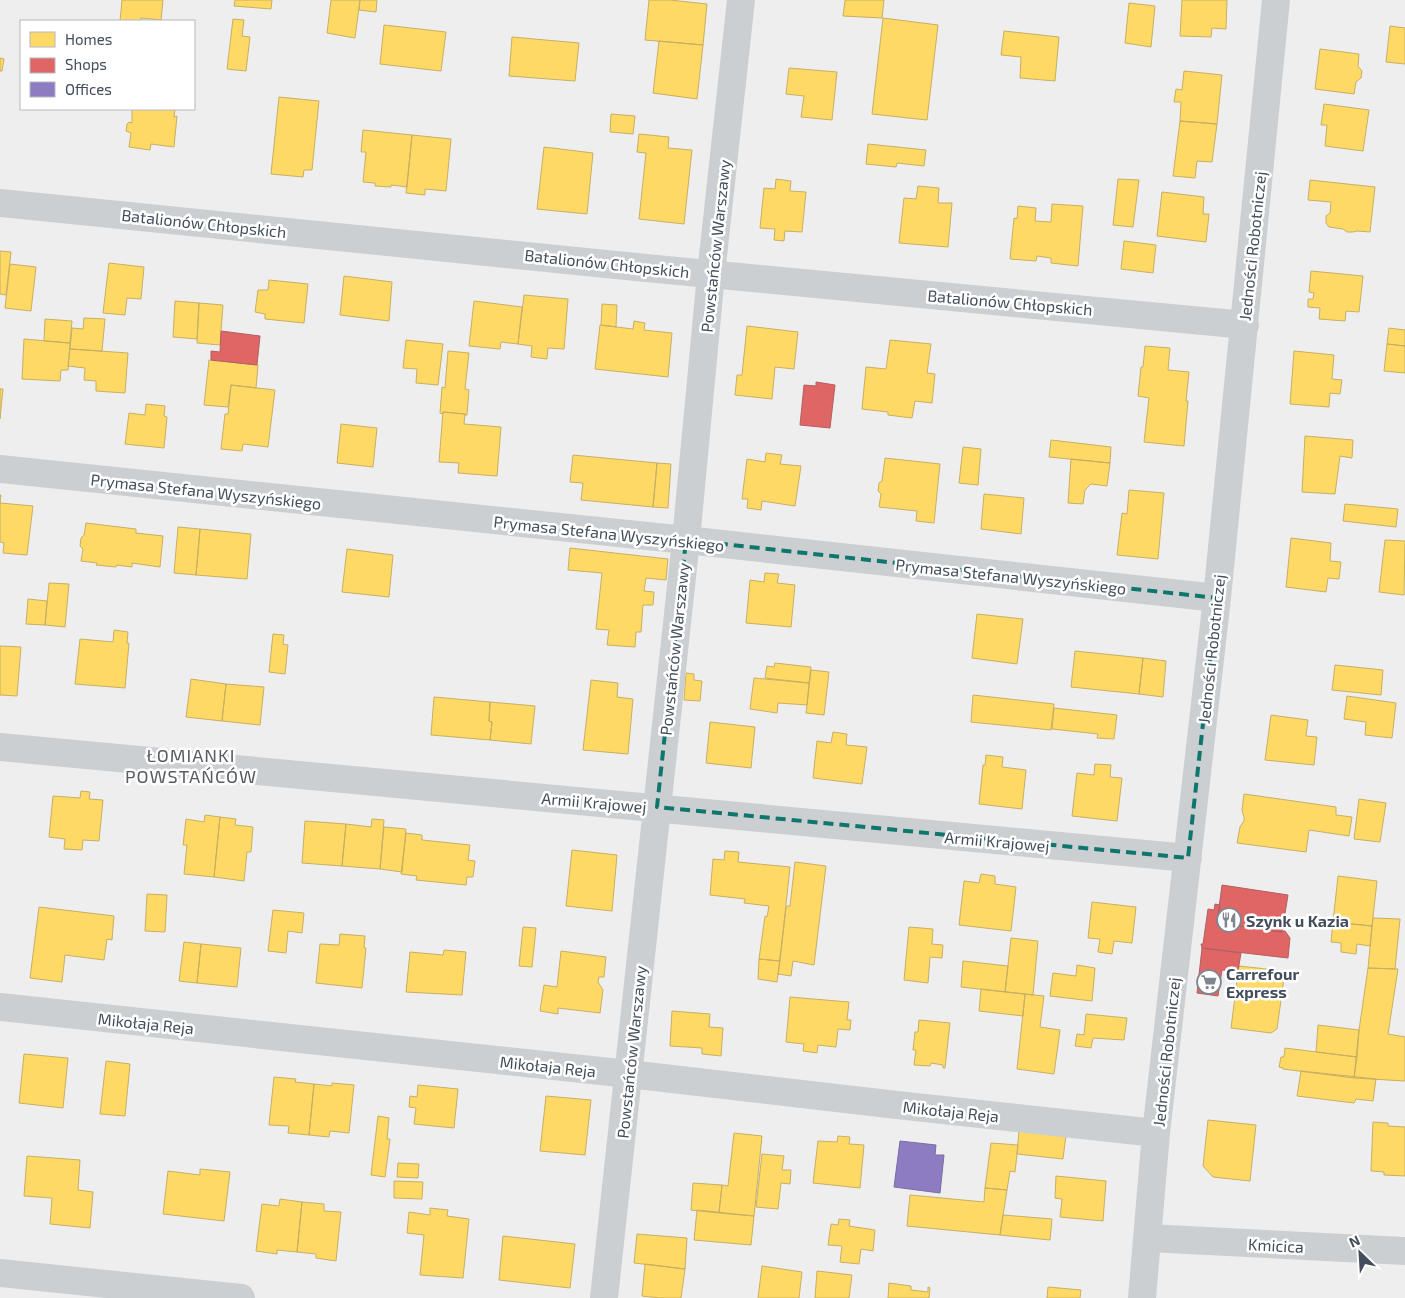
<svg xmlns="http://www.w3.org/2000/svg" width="1405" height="1298" font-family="'Exo 2',sans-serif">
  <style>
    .homes { fill: #ffd966; stroke: #c7af63 }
    .shops { fill: #e06666; stroke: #b15f63 }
    .offices { fill: #8e7cc3; stroke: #786ea4 }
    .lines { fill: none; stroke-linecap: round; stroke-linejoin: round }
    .street { stroke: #cccfd2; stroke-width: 28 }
    .marked { fill: none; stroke: #0f766e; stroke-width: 4; stroke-dasharray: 10 6; stroke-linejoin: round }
    .labels { text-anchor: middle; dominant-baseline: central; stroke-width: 5; stroke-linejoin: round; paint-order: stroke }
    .street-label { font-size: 16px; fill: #434e5c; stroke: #fff }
    .poi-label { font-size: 16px; font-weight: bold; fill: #434e5c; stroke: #fff; text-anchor: start }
    .neighbourhood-label { font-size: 18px; letter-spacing: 1px; fill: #595c63; stroke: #fff }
  </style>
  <rect width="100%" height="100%" fill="#efeeee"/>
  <path class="homes" d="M 122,0 L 163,0 L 161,20 L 141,18 L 141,21 L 120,21 Z
    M 235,0 L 272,0 L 271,9 L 234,6 Z
    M 331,0 L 360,0 L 355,38 L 327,33 Z
    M 360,0 L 377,0 L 376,12 L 359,10 Z
    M 649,0 L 670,0 L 707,4 L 703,45 L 645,40 Z
    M 845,0 L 884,0 L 882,18 L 843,16 Z
    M 1182,0 L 1227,0 L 1226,29 L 1212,28 L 1211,37 L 1180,36 Z
    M 1129,3 L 1155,6 L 1151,47 L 1125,43 Z
    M 883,18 L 938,25 L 927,120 L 872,114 Z
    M 233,19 L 244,20 L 242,36 L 250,37 L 246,71 L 227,69 Z
    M 384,25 L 446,32 L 441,71 L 380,64 Z
    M 1390,26 L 1405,28 L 1405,64 L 1386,62 Z
    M 1004,31 L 1059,37 L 1055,81 L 1020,78 L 1021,57 L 1001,55 Z
    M 512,37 L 579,43 L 575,81 L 509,76 Z
    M 659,41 L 703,45 L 697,99 L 653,93 Z
    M 1320,49 L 1359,54 L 1358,66 L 1362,71 L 1361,78 L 1356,82 L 1354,94 L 1315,89 Z
    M 0,58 L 4,59 L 2,71 L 0,71 Z
    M 789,68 L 837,72 L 832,120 L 801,117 L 804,96 L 786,94 Z
    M 1184,71 L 1222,75 L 1217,124 L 1180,121 L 1181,102 L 1174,102 L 1176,89 L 1182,90 Z
    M 279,97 L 319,101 L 312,170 L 304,170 L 303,177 L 271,174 Z
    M 1324,104 L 1369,110 L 1363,151 L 1325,146 L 1327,125 L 1321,125 Z
    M 132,109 L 175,109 L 174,117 L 177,116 L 174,147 L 151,144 L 150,150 L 129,147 L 131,133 L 126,131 L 127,124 L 129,122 L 132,123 Z
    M 611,114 L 635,116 L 633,134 L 610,132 Z
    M 1180,121 L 1217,124 L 1212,162 L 1197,161 L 1195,178 L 1173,176 Z
    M 363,130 L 412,135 L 407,187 L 391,185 L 391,187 L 375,186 L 375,183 L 363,182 L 366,152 L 361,152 Z
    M 639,134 L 669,137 L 668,148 L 692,150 L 684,224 L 639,219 L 646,153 L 637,152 Z
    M 412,135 L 451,139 L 446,191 L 425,189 L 425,195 L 406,193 Z
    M 868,144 L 926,150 L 924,166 L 897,163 L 896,167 L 866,164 Z
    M 544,147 L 593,153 L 587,214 L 537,209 Z
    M 776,179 L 791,181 L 790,191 L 806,192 L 802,232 L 785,231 L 784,241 L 774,240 L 775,229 L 760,228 L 764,188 L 775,189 Z
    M 1118,179 L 1139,180 L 1133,227 L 1113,225 Z
    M 1310,180 L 1375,187 L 1370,232 L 1357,231 L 1353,232 L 1347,232 L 1343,229 L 1329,227 L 1326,223 L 1326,216 L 1330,213 L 1331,202 L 1308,200 Z
    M 918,186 L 939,188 L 938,203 L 952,203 L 948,247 L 899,243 L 904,198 L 916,199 Z
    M 1162,192 L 1204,197 L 1203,214 L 1209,214 L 1206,242 L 1157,236 Z
    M 1052,204 L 1083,206 L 1078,266 L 1051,263 L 1051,258 L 1037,256 L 1036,261 L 1010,259 L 1014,218 L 1017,219 L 1018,206 L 1036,208 L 1035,221 L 1051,222 Z
    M 1124,241 L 1156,245 L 1153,273 L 1121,269 Z
    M 0,251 L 11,252 L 6,295 L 0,294 Z
    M 109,263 L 144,267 L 141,299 L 127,298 L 125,315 L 103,313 Z
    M 10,264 L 36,267 L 31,311 L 5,308 Z
    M 1311,271 L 1363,276 L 1359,312 L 1346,311 L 1345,321 L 1319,319 L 1320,308 L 1308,307 L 1308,299 L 1313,299 L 1314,293 L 1309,292 Z
    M 344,276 L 392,282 L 389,321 L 340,315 Z
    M 269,280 L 308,284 L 304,323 L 265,319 L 265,314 L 255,312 L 258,290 L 268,290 Z
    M 524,295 L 568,299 L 564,349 L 548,348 L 547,359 L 531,357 L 532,346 L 518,344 Z
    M 175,301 L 199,303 L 197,339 L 173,337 Z
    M 474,301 L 522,307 L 518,344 L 501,342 L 500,349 L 469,346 Z
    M 199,303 L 223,305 L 220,345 L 197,343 Z
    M 602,304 L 617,305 L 616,327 L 601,325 Z
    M 84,318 L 105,319 L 102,351 L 70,349 L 72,328 L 83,329 Z
    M 45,319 L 72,321 L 70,343 L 44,341 Z
    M 634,321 L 645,323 L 644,330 L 672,333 L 668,377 L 595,369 L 600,325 L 633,329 Z
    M 747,326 L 798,332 L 794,369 L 775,367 L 772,399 L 735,395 L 737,375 L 742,375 Z
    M 1389,328 L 1405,330 L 1405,346 L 1387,344 Z
    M 24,339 L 70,343 L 68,370 L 61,370 L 60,381 L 22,379 Z
    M 406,340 L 443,344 L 438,385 L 416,383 L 417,369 L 403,368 Z
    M 890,340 L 931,344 L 927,373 L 935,374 L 932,403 L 915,401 L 912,418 L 888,415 L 888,412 L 862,409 L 866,367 L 886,369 Z
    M 1387,344 L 1405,346 L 1405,373 L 1384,371 Z
    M 1145,346 L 1170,348 L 1168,370 L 1189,372 L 1186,401 L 1188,401 L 1184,446 L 1144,442 L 1149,398 L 1138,396 L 1141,367 L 1143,367 Z
    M 70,349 L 128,353 L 125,393 L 96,391 L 96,381 L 84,380 L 85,368 L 68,366 Z
    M 448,351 L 469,353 L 465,389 L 469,390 L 467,415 L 465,415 L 465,414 L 443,412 L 443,414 L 440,413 L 442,387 L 445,388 Z
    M 1294,351 L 1334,355 L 1332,379 L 1342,380 L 1340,394 L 1330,393 L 1329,407 L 1290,404 Z
    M 209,360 L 258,365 L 256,388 L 231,385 L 228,407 L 204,405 Z
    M 231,385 L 275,390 L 268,447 L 243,444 L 242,451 L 221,449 L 225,414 L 228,414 Z
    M 0,389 L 3,389 L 0,419 Z
    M 146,404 L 165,406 L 164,416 L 167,417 L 164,448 L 125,444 L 129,413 L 145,415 Z
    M 443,412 L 465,414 L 464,424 L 501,427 L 497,476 L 458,473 L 459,463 L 439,462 Z
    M 341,424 L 377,428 L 373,467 L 337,463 Z
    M 1305,436 L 1353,440 L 1352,458 L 1340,456 L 1335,494 L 1302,492 Z
    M 1051,440 L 1111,447 L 1110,463 L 1049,457 Z
    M 963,447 L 981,449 L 978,485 L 959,483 Z
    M 766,453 L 782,455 L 780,464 L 801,466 L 795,506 L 762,501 L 761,510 L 747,508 L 748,499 L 742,499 L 747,459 L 765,462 Z
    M 573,455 L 657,463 L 653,507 L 581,500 L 583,483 L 570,482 Z
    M 885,458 L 940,464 L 934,523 L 916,521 L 917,511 L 879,507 L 881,494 L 878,491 L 879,483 L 882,481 Z
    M 1071,459 L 1110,463 L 1107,486 L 1091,484 L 1085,490 L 1083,504 L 1068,503 Z
    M 657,463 L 671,464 L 668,508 L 653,507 Z
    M 1129,490 L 1164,493 L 1158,559 L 1117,555 L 1122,513 L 1127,514 Z
    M 984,494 L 1024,498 L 1021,534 L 981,529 Z
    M 0,495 L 1,495 L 0,503 L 33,506 L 27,555 L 3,553 L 4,543 L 0,542 Z
    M 1345,504 L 1398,509 L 1396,527 L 1343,521 Z
    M 86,523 L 136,529 L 136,533 L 163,536 L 160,567 L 132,563 L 132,567 L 117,565 L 116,567 L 96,565 L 97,563 L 81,561 L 83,549 L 80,546 L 81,538 L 84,535 Z
    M 178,527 L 200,529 L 196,575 L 174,573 Z
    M 200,529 L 251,534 L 247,579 L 196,575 Z
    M 1291,538 L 1331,543 L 1330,561 L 1341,562 L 1339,579 L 1328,578 L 1326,592 L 1286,587 Z
    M 1385,540 L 1405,541 L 1404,595 L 1379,592 Z
    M 570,548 L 668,559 L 666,580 L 646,578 L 644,591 L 654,592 L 653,605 L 643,605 L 641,632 L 636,632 L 635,647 L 607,645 L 609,630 L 596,629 L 602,573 L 568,570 Z
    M 347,549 L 393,555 L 389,597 L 342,592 Z
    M 765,573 L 779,574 L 777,583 L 795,585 L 791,627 L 746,623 L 750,580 L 764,582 Z
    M 49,583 L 69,584 L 65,627 L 45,625 Z
    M 28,599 L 47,601 L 45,625 L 26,624 Z
    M 977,614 L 1023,619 L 1017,664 L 972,658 Z
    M 114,630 L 128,632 L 127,643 L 129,643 L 125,688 L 75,684 L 80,639 L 113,642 Z
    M 273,634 L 284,635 L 283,644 L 288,645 L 285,674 L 269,672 Z
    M 0,646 L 21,647 L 17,696 L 0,695 Z
    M 1075,651 L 1143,658 L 1139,694 L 1071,687 Z
    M 1143,658 L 1166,661 L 1163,697 L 1139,694 Z
    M 775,663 L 811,667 L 809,683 L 765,678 L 767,666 L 774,667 Z
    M 1335,665 L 1383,670 L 1381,695 L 1332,690 Z
    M 811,670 L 829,672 L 824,715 L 806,713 Z
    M 686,673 L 694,674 L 694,680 L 702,681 L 700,701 L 684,700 Z
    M 754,678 L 809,683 L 807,705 L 778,703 L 777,713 L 750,709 Z
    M 191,679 L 226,684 L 222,721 L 186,717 Z
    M 591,680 L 618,683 L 617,697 L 633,699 L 628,754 L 583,750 Z
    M 226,684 L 264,687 L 260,725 L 222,721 Z
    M 973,695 L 1054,704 L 1051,730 L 971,722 Z
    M 1347,696 L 1396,703 L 1392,738 L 1365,735 L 1366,722 L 1344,719 Z
    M 434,697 L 490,702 L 489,721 L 492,722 L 490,740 L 431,735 Z
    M 490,702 L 535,706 L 531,744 L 490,740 L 492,722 L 489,721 Z
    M 1054,708 L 1117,715 L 1114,739 L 1097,738 L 1098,734 L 1052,729 Z
    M 1271,715 L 1308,720 L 1306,736 L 1317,737 L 1314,765 L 1265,760 Z
    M 710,722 L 755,727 L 751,768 L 706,763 Z
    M 833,732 L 847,734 L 846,745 L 867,747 L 862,784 L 813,778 L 817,741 L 831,743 Z
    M 986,755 L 1003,757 L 1002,767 L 1026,770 L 1022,809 L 979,804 L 983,765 L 985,765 Z
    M 1095,764 L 1111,765 L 1110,777 L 1122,778 L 1117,821 L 1072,816 L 1077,773 L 1094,775 Z
    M 81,791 L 90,792 L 89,799 L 103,800 L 99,841 L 83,840 L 82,850 L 64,849 L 65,839 L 49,837 L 53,796 L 80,798 Z
    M 1244,794 L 1336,807 L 1336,815 L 1352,817 L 1349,836 L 1309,830 L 1306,852 L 1237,843 L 1240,827 L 1244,821 L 1244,817 L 1242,810 Z
    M 1359,799 L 1386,803 L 1380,842 L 1354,839 Z
    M 205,815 L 220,817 L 214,877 L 184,874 L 187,845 L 183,845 L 186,819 L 204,822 Z
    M 220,817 L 236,819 L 235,825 L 253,827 L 251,852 L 247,852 L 244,881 L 214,877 Z
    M 372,819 L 384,820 L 380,869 L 342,866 L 346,824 L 371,827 Z
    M 305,821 L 346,824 L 342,866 L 302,863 Z
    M 384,827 L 406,829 L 402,872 L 380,869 Z
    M 406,833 L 422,835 L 422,840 L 470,845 L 468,860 L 475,861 L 473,877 L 467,877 L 466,885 L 416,880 L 417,876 L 401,874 Z
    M 572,850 L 617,855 L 612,911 L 566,906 Z
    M 725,851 L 739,852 L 738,862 L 790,867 L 780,961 L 759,959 L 765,916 L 767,917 L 769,906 L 744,903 L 745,899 L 710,895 L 713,859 L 724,860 Z
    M 795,862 L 826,866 L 814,965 L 793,961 L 791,976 L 778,974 L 786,908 L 787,906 L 790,906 Z
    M 981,874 L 995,876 L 995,884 L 1016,887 L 1011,931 L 959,925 L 964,881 L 979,883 Z
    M 1338,876 L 1377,881 L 1372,926 L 1333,922 Z
    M 147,894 L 167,895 L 165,932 L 145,931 Z
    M 1092,902 L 1136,907 L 1132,943 L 1114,941 L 1112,954 L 1098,952 L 1100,939 L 1088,938 Z
    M 39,907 L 114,916 L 112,940 L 107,939 L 104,960 L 65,955 L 62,982 L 30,978 Z
    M 273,910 L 304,913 L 302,933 L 288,931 L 286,953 L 268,951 Z
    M 1373,918 L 1400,919 L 1395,969 L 1368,968 Z
    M 1333,922 L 1372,926 L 1370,946 L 1357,944 L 1356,954 L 1341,952 L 1341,943 L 1331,942 Z
    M 523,927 L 536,928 L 532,967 L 519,966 Z
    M 909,927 L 933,929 L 932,944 L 943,945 L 942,958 L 930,957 L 928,983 L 904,980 Z
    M 340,934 L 365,936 L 364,948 L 366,948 L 362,988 L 316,983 L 320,944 L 339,945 Z
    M 1011,938 L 1038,941 L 1033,995 L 1005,992 Z
    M 184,942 L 201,944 L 197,983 L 179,981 Z
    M 201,944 L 241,948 L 237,987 L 197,983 Z
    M 444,950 L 466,952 L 462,995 L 406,992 L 410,952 L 443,955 Z
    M 561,951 L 606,957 L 604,977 L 599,977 L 598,982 L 603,990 L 600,1013 L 558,1008 L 558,1014 L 540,1011 L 544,985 L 557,987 Z
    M 759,959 L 780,961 L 777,982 L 758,979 Z
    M 963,961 L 1008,966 L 1005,992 L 961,987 Z
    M 1077,965 L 1095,968 L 1092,1001 L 1050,996 L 1053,973 L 1076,976 Z
    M 1239,966 L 1285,971 L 1277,1029 L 1271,1033 L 1231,1028 Z
    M 1368,968 L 1398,969 L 1388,1034 L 1405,1037 L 1405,1081 L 1354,1078 L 1359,1030 Z
    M 981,989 L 1025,994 L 1023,1016 L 979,1011 Z
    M 1025,994 L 1044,996 L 1040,1027 L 1060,1030 L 1054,1074 L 1017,1069 Z
    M 790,997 L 849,1002 L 847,1020 L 851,1020 L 850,1030 L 838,1029 L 836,1047 L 818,1045 L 817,1053 L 803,1051 L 804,1044 L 786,1042 Z
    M 672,1011 L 710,1014 L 709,1027 L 723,1028 L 721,1056 L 702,1054 L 702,1048 L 670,1046 Z
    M 1086,1014 L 1127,1018 L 1124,1040 L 1093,1038 L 1091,1048 L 1075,1046 L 1077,1034 L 1084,1035 Z
    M 919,1020 L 950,1023 L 945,1068 L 943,1068 L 943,1065 L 931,1063 L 930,1066 L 914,1065 L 916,1050 L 913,1050 L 915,1032 L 918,1032 Z
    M 1318,1025 L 1359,1030 L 1357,1057 L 1316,1052 Z
    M 1285,1048 L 1357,1057 L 1354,1078 L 1283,1069 L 1283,1068 L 1279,1067 L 1281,1057 L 1284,1057 Z
    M 24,1054 L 68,1058 L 63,1108 L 19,1103 Z
    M 106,1061 L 130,1064 L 125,1116 L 100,1114 Z
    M 1301,1071 L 1376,1079 L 1373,1101 L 1356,1099 L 1354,1103 L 1297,1096 Z
    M 274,1077 L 296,1079 L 295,1082 L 314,1084 L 309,1135 L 288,1133 L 289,1126 L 269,1125 Z
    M 332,1083 L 354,1085 L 349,1133 L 330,1131 L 329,1137 L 309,1135 L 314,1084 L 332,1086 Z
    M 418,1085 L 458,1089 L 454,1128 L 414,1124 L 416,1108 L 409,1107 L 410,1096 L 417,1097 Z
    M 546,1096 L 591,1100 L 585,1155 L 540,1151 Z
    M 378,1116 L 389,1118 L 387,1139 L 390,1139 L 385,1177 L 371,1175 Z
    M 1208,1120 L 1256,1125 L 1250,1181 L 1213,1177 L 1203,1166 Z
    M 1373,1122 L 1388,1123 L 1388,1126 L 1405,1127 L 1405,1176 L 1384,1175 L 1384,1172 L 1371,1171 Z
    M 1019,1131 L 1066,1135 L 1063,1159 L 1017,1154 Z
    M 734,1133 L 762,1136 L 754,1216 L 719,1213 L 722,1185 L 728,1186 Z
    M 838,1136 L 850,1137 L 849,1144 L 864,1145 L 860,1188 L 813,1183 L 818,1141 L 837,1142 Z
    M 991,1143 L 1018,1145 L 1015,1172 L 1010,1171 L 1007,1190 L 985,1188 Z
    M 762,1154 L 784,1156 L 782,1170 L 791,1170 L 790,1184 L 781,1183 L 778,1209 L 756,1207 Z
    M 27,1156 L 80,1160 L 78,1190 L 93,1192 L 90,1228 L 50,1224 L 52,1198 L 24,1196 Z
    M 398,1163 L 419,1164 L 418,1178 L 397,1177 Z
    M 200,1169 L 230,1172 L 224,1221 L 163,1214 L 168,1171 L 200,1175 Z
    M 1056,1176 L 1106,1181 L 1103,1221 L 1060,1217 L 1062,1199 L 1055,1198 Z
    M 394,1181 L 423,1182 L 422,1199 L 394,1198 Z
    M 693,1183 L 722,1185 L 719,1213 L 691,1210 Z
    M 985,1188 L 1007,1190 L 1000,1235 L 907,1226 L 910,1195 L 984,1202 Z
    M 280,1199 L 302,1202 L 297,1252 L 277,1250 L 277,1254 L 256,1251 L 262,1204 L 279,1206 Z
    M 302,1202 L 324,1204 L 324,1211 L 341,1212 L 336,1261 L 316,1258 L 316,1254 L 297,1252 Z
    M 430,1208 L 448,1210 L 447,1216 L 469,1219 L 463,1278 L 420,1275 L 424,1235 L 407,1233 L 409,1212 L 430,1215 Z
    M 697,1210 L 754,1216 L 751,1245 L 694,1240 Z
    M 1003,1215 L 1052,1219 L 1050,1240 L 1000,1235 Z
    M 839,1219 L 850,1220 L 849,1226 L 875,1230 L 873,1251 L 861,1249 L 859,1264 L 840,1262 L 842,1246 L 828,1245 L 831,1224 L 838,1225 Z
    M 637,1234 L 687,1238 L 685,1269 L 634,1263 Z
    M 503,1236 L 575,1244 L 570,1288 L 499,1280 Z
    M 645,1264 L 685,1269 L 681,1298 L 660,1298 L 642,1296 Z
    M 762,1266 L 802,1272 L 799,1298 L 758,1298 Z
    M 817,1271 L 852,1275 L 849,1298 L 815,1298 Z
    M 889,1283 L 911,1286 L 911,1290 L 928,1292 L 928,1287 L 930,1288 L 929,1298 L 888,1298 Z
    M 1048,1287 L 1081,1290 L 1080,1298 L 1047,1298 Z"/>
  <path class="shops" d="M 221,331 L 260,336 L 257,365 L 211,360 L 211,351 L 220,352 Z
    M 816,382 L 835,385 L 830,428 L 800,425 L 804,385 L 816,386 Z
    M 1222,885 L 1288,895 L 1282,932 L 1217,923 Z
    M 1215,904 L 1220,905 L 1217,923 L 1282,932 L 1283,931 L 1285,931 L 1290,938 L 1288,958 L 1202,948 L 1201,944 L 1203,944 L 1208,909 L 1214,910 Z
    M 1202,948 L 1241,953 L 1238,971 L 1222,970 L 1218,996 L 1197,993 Z"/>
  <path class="offices" d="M 900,1141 L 936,1145 L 935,1155 L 944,1155 L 940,1193 L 894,1187 Z"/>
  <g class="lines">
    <path class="street" d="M 0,203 L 636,267 L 1245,325
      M 0,469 L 686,540 L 1217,598
      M 0,747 L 1188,858
      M 0,1007 L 629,1074 L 897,1105 L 1156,1133
      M 1148,1238 L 1405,1251
      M 0,1273 L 241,1298
      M 604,1298 L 686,540 L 711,274 L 741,0
      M 1142,1298 L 1156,1133 L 1217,598 L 1276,0"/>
  </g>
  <path class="marked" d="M 686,540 L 1217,598 L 1188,858 L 657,807 Z"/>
  <defs>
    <g id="restaurant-ring" transform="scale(1.25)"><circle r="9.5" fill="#fff" stroke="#7f868f" stroke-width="1.5"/><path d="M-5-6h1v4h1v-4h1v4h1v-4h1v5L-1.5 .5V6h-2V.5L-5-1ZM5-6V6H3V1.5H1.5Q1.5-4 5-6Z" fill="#7f868f"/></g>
    <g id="supermarket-ring" transform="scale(1.25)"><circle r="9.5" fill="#fff" stroke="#7f868f" stroke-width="1.5"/><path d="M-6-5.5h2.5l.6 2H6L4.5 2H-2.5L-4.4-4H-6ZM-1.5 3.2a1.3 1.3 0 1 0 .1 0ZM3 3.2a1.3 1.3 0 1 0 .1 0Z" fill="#7f868f"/></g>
  </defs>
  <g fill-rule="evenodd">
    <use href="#restaurant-ring" x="1229" y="920"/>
    <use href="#supermarket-ring" x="1209" y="982"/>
  </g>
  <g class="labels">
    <g class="street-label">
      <text transform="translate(204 223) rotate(6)">Batalionów Chłopskich</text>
      <text transform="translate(715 246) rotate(-84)">Powstańców Warszawy</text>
      <text transform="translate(1252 246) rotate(-84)">Jedności Robotniczej</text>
      <text transform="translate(607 263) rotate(6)">Batalionów Chłopskich</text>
      <text transform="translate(1010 302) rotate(5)">Batalionów Chłopskich</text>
      <text transform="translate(206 491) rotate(6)">Prymasa Stefana Wyszyńskiego</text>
      <text transform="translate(609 533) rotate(6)">Prymasa Stefana Wyszyńskiego</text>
      <text transform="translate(1011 576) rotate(6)">Prymasa Stefana Wyszyńskiego</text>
      <text transform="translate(674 649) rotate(-84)">Powstańców Warszawy</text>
      <text transform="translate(1211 649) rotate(-84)">Jedności Robotniczej</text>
      <text transform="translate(594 802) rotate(5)">Armii Krajowej</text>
      <text transform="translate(997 841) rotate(5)">Armii Krajowej</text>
      <text transform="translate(146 1023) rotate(6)">Mikołaja Reja</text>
      <text transform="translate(631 1052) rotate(-84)">Powstańców Warszawy</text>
      <text transform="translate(1166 1052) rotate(-84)">Jedności Robotniczej</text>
      <text transform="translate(548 1066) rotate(6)">Mikołaja Reja</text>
      <text transform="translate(951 1111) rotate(6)">Mikołaja Reja</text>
      <text transform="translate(1276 1245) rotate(3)">Kmicica</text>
    </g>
    <g class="poi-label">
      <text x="1246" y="920">Szynk u Kazia</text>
      <text x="1226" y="973">Carrefour<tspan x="1226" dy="18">Express</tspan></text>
    </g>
    <g class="neighbourhood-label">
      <text x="191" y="755">ŁOMIANKI<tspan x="191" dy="21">POWSTAŃCÓW</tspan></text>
    </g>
  </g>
  <rect x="20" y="20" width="175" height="90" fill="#ffffff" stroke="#b4b8be"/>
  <rect x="30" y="32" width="25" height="15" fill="#ffd966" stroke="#b4b8be"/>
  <text x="65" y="45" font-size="15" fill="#434e5c">Homes</text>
  <rect x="30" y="58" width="25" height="15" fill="#e06666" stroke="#b4b8be"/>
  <text x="65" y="70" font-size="15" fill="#434e5c">Shops</text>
  <rect x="30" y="82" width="25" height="15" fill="#8e7cc3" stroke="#b4b8be"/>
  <text x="65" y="95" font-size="15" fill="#434e5c">Offices</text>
  <g transform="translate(1360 1253) rotate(335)" stroke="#ffffff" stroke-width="4" paint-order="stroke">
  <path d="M0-4L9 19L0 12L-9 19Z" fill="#434e5c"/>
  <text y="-8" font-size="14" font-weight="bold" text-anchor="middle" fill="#434e5c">N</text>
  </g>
</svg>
